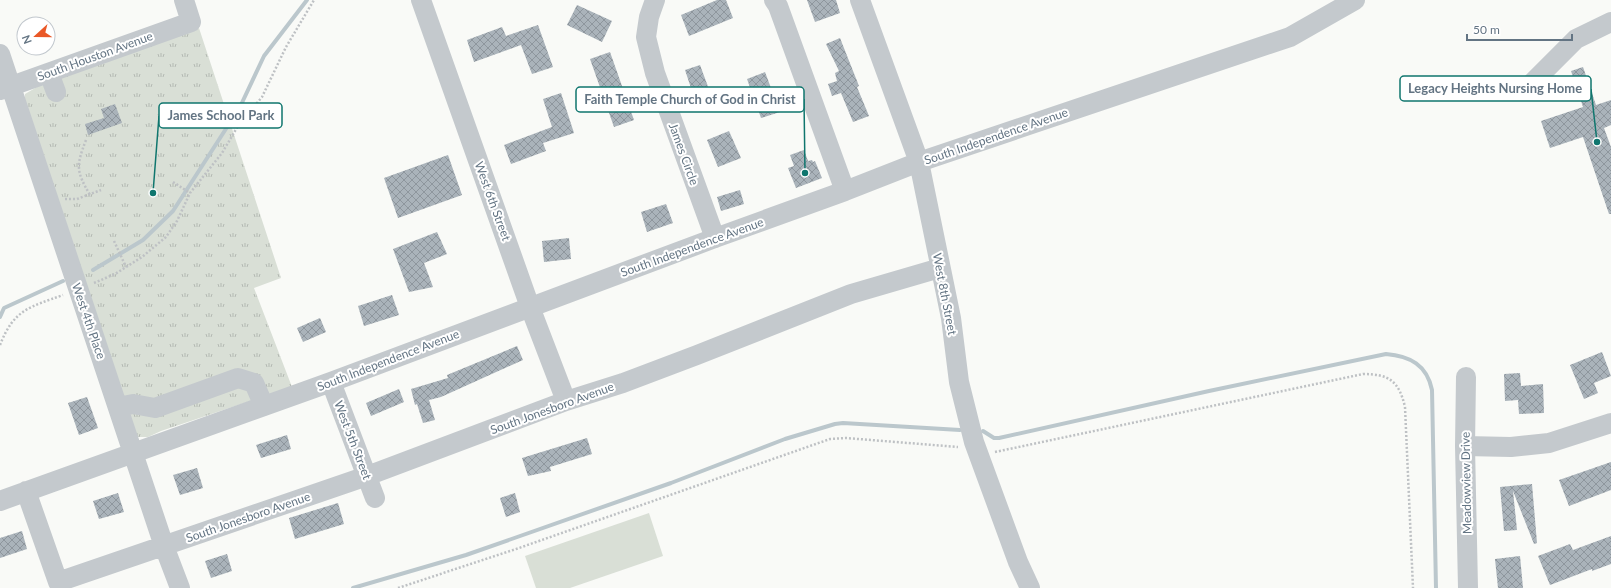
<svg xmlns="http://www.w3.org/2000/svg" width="1611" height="588" font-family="Lato,sans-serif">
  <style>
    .grass { fill: #d9dfd6 }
    .park { fill: url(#park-tufts) }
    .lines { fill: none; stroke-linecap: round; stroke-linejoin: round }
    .stream { stroke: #bbc7cc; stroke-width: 4 }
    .building { fill: url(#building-cross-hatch) }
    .path { stroke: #bec1c4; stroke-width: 2.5; stroke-dasharray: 2 2; stroke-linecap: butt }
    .minor { stroke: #c4c9cd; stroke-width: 20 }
    .labels { text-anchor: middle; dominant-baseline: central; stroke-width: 4; stroke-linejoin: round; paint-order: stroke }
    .street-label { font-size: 12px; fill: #637483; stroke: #fff }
    .leader { fill: none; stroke: #0f766e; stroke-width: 1.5 }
    .callout-dot { fill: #0f766e; stroke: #fff; stroke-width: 1.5 }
    .callout { fill: #fff; stroke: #0f766e; stroke-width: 1.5 }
    .callout-label { font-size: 13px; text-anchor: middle; font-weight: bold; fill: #637483 }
  </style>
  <defs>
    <pattern id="park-tufts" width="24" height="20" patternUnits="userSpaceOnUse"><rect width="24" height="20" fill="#d9dfd6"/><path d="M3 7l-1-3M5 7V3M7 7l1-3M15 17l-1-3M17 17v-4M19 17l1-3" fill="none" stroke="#b4b9b3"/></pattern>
    <pattern id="building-cross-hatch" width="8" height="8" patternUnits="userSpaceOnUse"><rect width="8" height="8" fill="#aab3ba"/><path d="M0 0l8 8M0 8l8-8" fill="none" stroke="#8e969d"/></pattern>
  </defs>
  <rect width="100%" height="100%" fill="#f9faf7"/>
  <path class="grass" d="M 649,513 L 663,556 L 570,588 L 536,588 L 525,556 Z"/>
  <path class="park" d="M 199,28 L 281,278 L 254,288 L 292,387 L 161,431 L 148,437 L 135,437 L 24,108 L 25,94 L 42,84 Z"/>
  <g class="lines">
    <path class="stream" d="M 93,270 L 143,240 L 173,211 L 240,107 L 264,56 L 307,0
      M 0,317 L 4,308 L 63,281
      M 983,431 L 994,438 L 999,438 L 1209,391 L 1386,354 C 1410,356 1427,365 1432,390 L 1436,588
      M 353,588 L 466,555 L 671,483 L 785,439 L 835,424 L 843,423 L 960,430"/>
  </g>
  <path class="building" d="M 717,0 L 726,0 L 733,18 L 689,36 L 681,15 Z
    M 807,0 L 836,0 L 840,13 L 815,22 Z
    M 577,5 L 612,21 L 602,42 L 567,25 Z
    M 538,25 L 553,67 L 532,74 L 521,45 L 474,62 L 467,40 L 502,27 L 506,36 Z
    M 840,38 L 859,86 L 857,87 L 869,116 L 853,122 L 841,93 L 832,96 L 828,84 L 837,81 L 835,73 L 839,71 L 826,44 Z
    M 610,52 L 634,120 L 614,127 L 590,59 Z
    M 700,65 L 710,92 L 694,97 L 685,70 Z
    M 1583,67 L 1596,105 L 1611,100 L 1611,125 L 1604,128 L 1611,147 L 1611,214 L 1609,214 L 1583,137 L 1550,148 L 1541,121 L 1583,107 L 1571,71 Z
    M 765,72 L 780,112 L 761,118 L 747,79 Z
    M 561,93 L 574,133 L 543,143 L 546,151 L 511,164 L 504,145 L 552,127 L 543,99 Z
    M 115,104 L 122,123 L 88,135 L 85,124 L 104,118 L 101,109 Z
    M 729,131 L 741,158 L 718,167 L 707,140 Z
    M 804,150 L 808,161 L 812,160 L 813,162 L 815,161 L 822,178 L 796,188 L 788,168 L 794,166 L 790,155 Z
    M 448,155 L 462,195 L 398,218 L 384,178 Z
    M 740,190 L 744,204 L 721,211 L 717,197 Z
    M 666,204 L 673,223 L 647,232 L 641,212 Z
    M 437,232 L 447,254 L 424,263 L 433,287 L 409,292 L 393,249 Z
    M 569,238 L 571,259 L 544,262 L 542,241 Z
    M 392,295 L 399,315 L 364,326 L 358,306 Z
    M 320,318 L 326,332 L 303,342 L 297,328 Z
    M 517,346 L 523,360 L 441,397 L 429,400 L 435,420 L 423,423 L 417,404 L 415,405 L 411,389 L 448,378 L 447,375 Z
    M 1602,352 L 1611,376 L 1594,383 L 1598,393 L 1584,399 L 1570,365 Z
    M 1520,373 L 1521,386 L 1543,384 L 1544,413 L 1519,414 L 1518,400 L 1505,401 L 1504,374 Z
    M 399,389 L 404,402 L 371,416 L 366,403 Z
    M 87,397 L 98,428 L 79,435 L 68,403 Z
    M 287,435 L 291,449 L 261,458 L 256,445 Z
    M 587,438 L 592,454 L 550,467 L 551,471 L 528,476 L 522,458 Z
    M 1611,462 L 1611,490 L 1569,506 L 1559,480 Z
    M 197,468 L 203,488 L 180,495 L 173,475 Z
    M 1532,484 L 1537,543 L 1534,544 L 1513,491 L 1517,530 L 1504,531 L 1500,487 Z
    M 118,493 L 124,512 L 99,519 L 93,501 Z
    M 515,493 L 520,512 L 506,517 L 500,498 Z
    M 338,503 L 344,524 L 295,539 L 289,518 Z
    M 22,531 L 27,549 L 0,558 L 0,538 Z
    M 1611,536 L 1611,564 L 1592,571 L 1592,569 L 1550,585 L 1538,556 L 1570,544 L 1573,550 Z
    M 227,554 L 232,571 L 211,578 L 205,561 Z
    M 1520,556 L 1523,588 L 1498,588 L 1495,559 Z"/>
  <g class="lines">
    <path class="path" d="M 86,140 C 76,166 76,171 90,195
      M 173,182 L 190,193
      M 65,199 L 77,199 L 101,190
      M 114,241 L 126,267
      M 94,283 L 115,274 L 142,257 L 166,237 L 177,221 L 190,193 L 222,153 L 238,126 L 262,97 L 286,47 L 314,0
      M 0,345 C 14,309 30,307 63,295
      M 995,452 L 1363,374 C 1389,374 1399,381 1405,407 L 1413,588
      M 398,588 L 519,548 L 830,439 L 846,438 L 958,447"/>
    <path class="minor" d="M 421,0 L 530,307 L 566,401
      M 655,0 L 649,17 L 646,37 L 655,73 L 715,238
      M 774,0 L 778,6 L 845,191
      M 860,0 L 919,162 L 951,318 L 959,382 L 974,442 L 1018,562 L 1030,588
      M 0,54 L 164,546 L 180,588
      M 49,73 L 56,92
      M 1532,83 L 1576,39 L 1611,22
      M 0,90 L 191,22 L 184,0
      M 1466,377 L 1465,446 L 1468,588
      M 331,382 L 375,498
      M 118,407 L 133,404 L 155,408 L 238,378 L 254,383 L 264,406
      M 1465,446 L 1511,447 L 1549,443 L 1611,423
      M 26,491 L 58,582 L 367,476 L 566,401 L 623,383 L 697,355 L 851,294 L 940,268
      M 0,501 L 331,382 L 715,238 L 845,191 L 919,162 L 1290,37 L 1355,0"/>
  </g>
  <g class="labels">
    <g class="street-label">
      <text transform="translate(95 56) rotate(-20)">South Houston Avenue</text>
      <text transform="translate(996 136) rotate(-19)">South Independence Avenue</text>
      <text transform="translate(684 154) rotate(70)">James Circle</text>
      <text transform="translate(493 201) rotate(70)">West 6th Street</text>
      <text transform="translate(692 247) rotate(-20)">South Independence Avenue</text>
      <text transform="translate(945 294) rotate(79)">West 8th Street</text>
      <text transform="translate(89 321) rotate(71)">West 4th Place</text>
      <text transform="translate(388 360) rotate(-21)">South Independence Avenue</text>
      <text transform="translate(552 408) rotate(-20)">South Jonesboro Avenue</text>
      <text transform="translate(353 440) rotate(69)">West 5th Street</text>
      <text transform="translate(1466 483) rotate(-91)">Meadowview Drive</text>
      <text transform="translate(248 517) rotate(-19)">South Jonesboro Avenue</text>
    </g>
  </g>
  <path class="leader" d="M1597 142L1591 89M805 173L804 99M153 193L159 116"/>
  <g class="callout-dot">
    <circle cx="1597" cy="142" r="4"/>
    <circle cx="805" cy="173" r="4"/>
    <circle cx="153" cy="193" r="4"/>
  </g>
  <g class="callout">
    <rect x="1400" y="76" width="191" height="25" rx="4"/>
    <rect x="576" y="87" width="228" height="25" rx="4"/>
    <rect x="159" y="103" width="123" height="25" rx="4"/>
  </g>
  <g class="callout-label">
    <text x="1495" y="93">Legacy Heights Nursing Home</text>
    <text x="690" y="104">Faith Temple Church of God in Christ</text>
    <text x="221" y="120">James School Park</text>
  </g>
  <g transform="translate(36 36) rotate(249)"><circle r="19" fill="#ffffff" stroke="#c1c7cd"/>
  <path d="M0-3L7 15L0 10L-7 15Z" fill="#ea5827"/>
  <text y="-6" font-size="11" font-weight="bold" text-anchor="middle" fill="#637483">N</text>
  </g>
  <path d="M1467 34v6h105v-6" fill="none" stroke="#637483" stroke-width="2"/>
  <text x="1473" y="34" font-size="12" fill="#637483" stroke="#ffffff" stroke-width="3" paint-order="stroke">50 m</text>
</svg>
